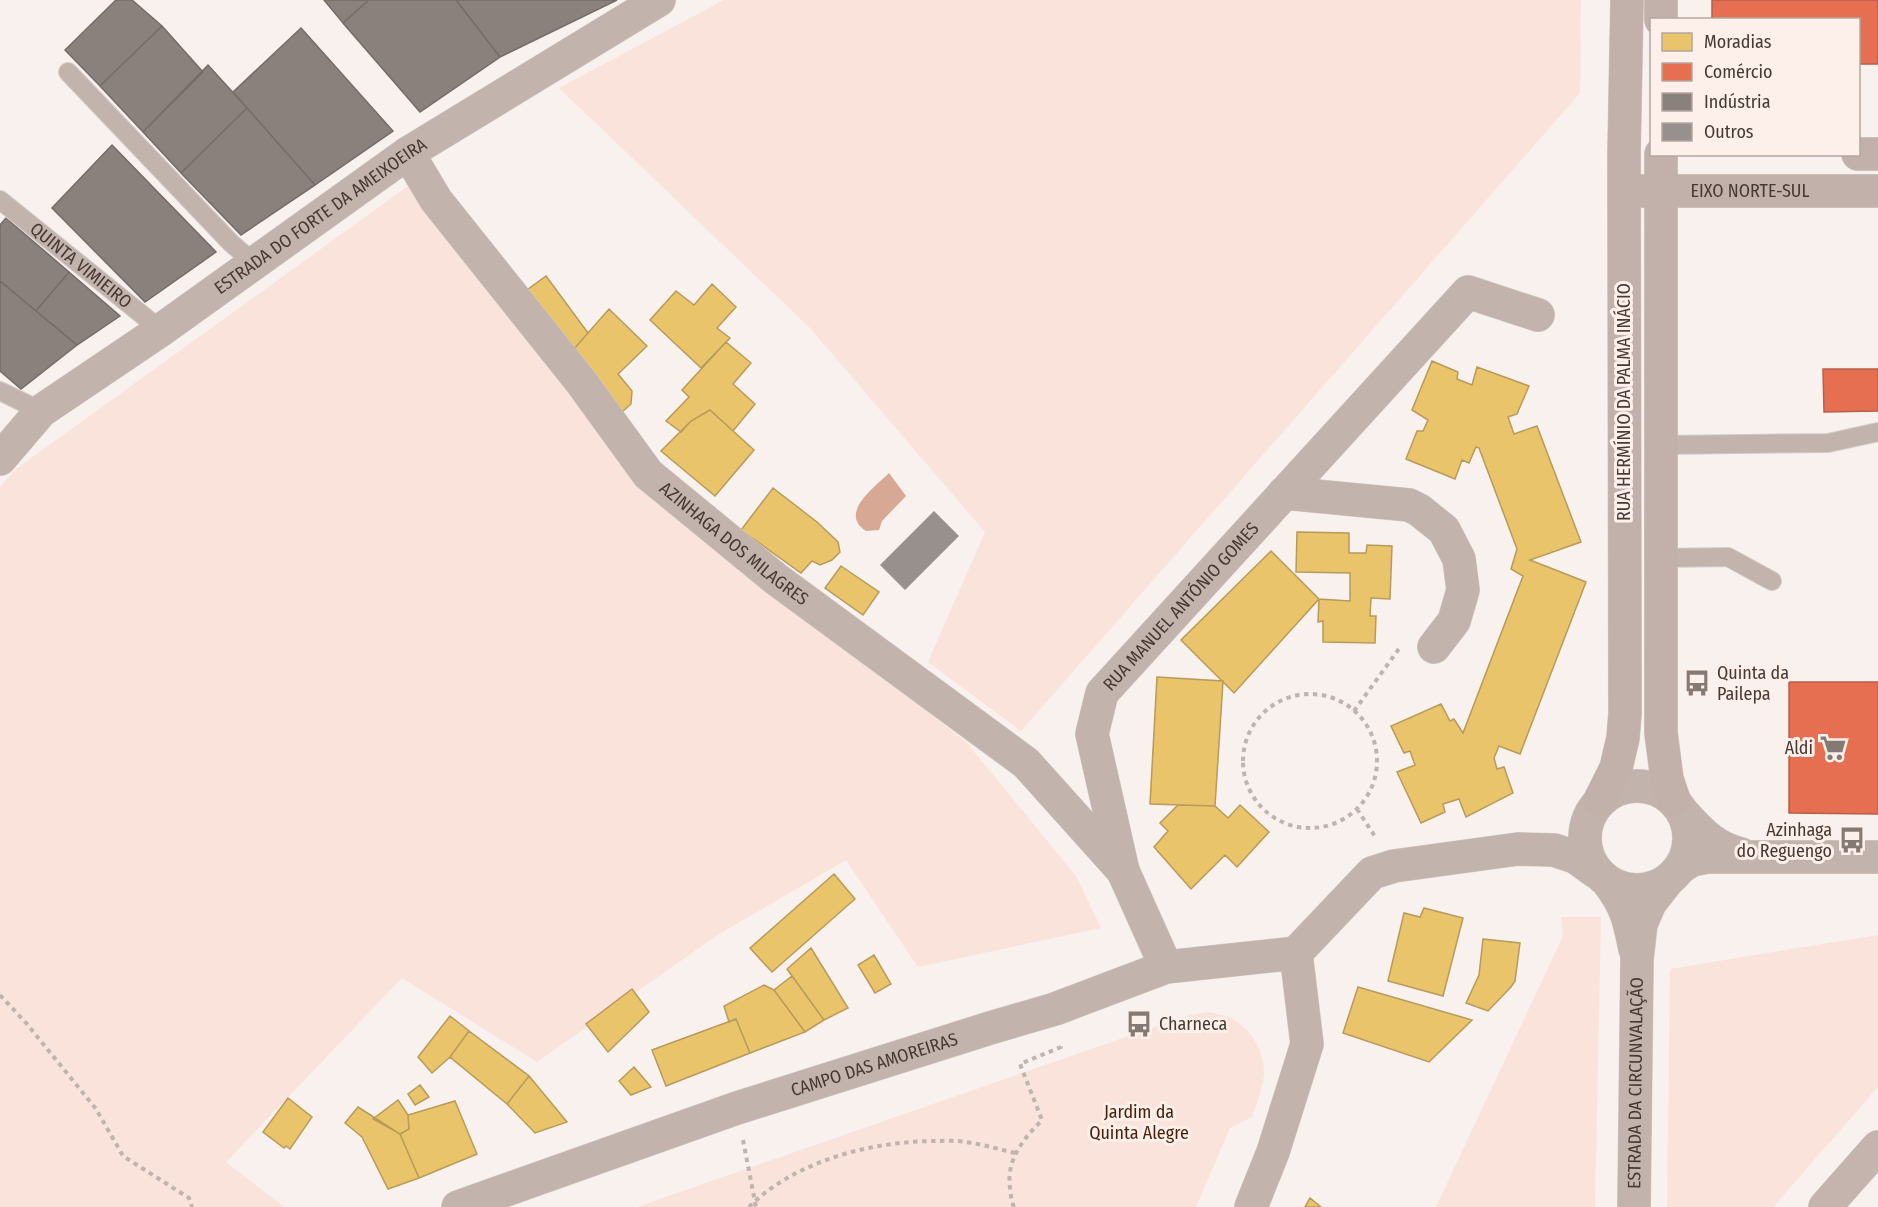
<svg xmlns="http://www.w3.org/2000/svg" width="1878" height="1207" font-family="'Fira Sans Condensed',sans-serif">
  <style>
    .green { fill: #f9e3da }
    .water { fill: #d7a894 }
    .homes { fill: #e9c46a; stroke: #b89a5a; stroke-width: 1.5 }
    .shops { fill: #e76f51; stroke: #b75f48; stroke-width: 1.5 }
    .industry { fill: #8a817c; stroke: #766b66; stroke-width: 1.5 }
    .building { fill: #98908d }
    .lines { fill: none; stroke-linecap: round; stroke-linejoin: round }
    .service-casing { stroke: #d4cdc9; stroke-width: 20 }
    .minor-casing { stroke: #d4cdc9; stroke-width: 34 }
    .tertiary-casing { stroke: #d4cdc9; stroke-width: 34 }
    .secondary-casing { stroke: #d4cdc9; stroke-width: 34 }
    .primary-casing { stroke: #d4cdc9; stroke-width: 34 }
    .path { stroke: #bfb4af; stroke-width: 4; stroke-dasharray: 4.5 4.5; stroke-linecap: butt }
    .service { stroke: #c3b3ad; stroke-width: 18 }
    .minor { stroke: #c3b3ad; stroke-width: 33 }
    .tertiary { stroke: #c3b3ad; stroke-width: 33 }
    .secondary { stroke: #c2b1aa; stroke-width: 33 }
    .primary { stroke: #c5b4ad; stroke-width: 33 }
    .labels { text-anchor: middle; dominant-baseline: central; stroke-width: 6; stroke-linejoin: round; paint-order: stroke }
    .street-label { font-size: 18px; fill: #473933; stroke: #fdefe9 }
    .poi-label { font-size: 18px; fill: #473933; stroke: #fdefe9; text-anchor: start }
    .park-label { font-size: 18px; fill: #491f0b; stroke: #fdefe9 }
  </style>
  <rect width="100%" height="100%" fill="#f8f1ee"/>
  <path class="green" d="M 724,0 L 1581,0 L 1580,93 L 1021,731 L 928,662 L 985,532 L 810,328 L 559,88 Z
    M 411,184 L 640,480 L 967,743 L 1076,876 L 1101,928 L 918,967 L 846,860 L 719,934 L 537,1062 L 402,978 L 226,1162 L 284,1207 L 0,1207 L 0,487 L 16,469 Z
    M 1561,917 L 1601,917 L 1595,1207 L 1436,1207 L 1563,936 Z
    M 1878,935 L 1878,1087 L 1773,1207 L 1667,1207 L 1670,969 Z
    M 1208,1012 C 1216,1014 1224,1015 1231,1018 C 1253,1030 1268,1056 1263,1081 C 1261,1093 1256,1105 1252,1117 L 1230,1128 L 1196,1207 L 637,1207 L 1186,1016 Z"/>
  <path class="water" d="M 889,473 L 906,496 L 882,521 L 879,530 L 866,531 C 838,513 875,487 889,473 Z"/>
  <path class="homes" d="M 546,276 L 588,333 L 573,350 L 527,290 Z
    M 712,284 L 736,307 L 717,328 L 730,338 L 701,368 L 650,320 L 676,291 L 694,305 Z
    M 609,309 L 647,346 L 618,374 L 632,391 L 631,404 L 621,413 L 573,350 Z
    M 726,342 L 751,363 L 733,384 L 755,404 L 733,431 L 710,410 L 691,421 L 681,432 L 666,421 L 689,397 L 682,390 Z
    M 1432,361 L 1458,372 L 1457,379 L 1472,385 L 1477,367 L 1529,386 L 1517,414 L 1508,417 L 1514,434 L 1537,426 L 1581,542 L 1530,560 L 1586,582 L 1520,754 L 1499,746 L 1494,758 L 1497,769 L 1504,767 L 1513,793 L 1466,817 L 1459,799 L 1443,804 L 1445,812 L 1421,823 L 1397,772 L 1415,765 L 1410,751 L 1404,753 L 1391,726 L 1441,704 L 1450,721 L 1454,719 L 1463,733 L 1523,576 L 1511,569 L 1517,549 L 1479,448 L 1476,447 L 1469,463 L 1462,460 L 1455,479 L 1406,459 L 1417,431 L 1423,431 L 1428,420 L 1412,410 Z
    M 710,410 L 754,450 L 715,496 L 661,451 L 691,421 Z
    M 773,488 L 817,522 L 838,542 L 840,552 L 832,560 L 820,565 L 812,561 L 801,573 L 741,530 Z
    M 1297,532 L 1349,533 L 1349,553 L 1366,553 L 1367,545 L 1392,546 L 1390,599 L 1371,598 L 1370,616 L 1376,616 L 1375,643 L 1323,642 L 1323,621 L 1318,622 L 1319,599 L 1350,601 L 1350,573 L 1296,572 Z
    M 1271,551 L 1319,599 L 1234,693 L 1181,640 Z
    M 841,566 L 879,592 L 863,615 L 825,588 Z
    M 1157,677 L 1223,681 L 1215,806 L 1150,804 Z
    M 1178,805 L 1215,806 L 1228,818 L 1240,805 L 1269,832 L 1237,867 L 1225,855 L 1191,889 L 1154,847 L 1168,831 L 1160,823 Z
    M 834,874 L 855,899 L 772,972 L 750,948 Z
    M 1424,908 L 1463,918 L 1443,996 L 1388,981 L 1404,913 L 1420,917 Z
    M 1483,939 L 1520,943 L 1515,981 L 1511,987 L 1488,1011 L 1466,1003 L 1479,975 Z
    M 811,948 L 848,1008 L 824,1020 L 787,969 Z
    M 874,955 L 891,984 L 875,993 L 858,965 Z
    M 792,976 L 824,1020 L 805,1032 L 774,990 Z
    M 764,985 L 774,990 L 805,1032 L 750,1053 L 736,1019 L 729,1022 L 724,1006 Z
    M 1358,987 L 1472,1020 L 1429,1062 L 1343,1033 Z
    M 632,989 L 649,1012 L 608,1052 L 586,1024 Z
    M 450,1016 L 469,1031 L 450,1057 L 432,1073 L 418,1057 Z
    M 736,1019 L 750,1053 L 666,1086 L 652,1050 Z
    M 469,1031 L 529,1076 L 507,1104 L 450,1057 Z
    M 634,1067 L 651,1087 L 631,1095 L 619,1081 Z
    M 529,1076 L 567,1122 L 535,1133 L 507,1104 Z
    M 420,1085 L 429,1097 L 415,1105 L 408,1094 Z
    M 288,1098 L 312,1117 L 290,1149 L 286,1146 L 284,1148 L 263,1132 Z
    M 398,1100 L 408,1115 L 409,1129 L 400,1134 L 373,1119 Z
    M 455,1101 L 477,1154 L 419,1178 L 400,1134 L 409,1129 L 408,1115 Z
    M 358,1107 L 400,1134 L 419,1178 L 388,1189 L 362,1137 L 345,1123 Z
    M 1310,1198 L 1321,1207 L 1305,1207 Z"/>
  <path class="shops" d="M 1712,0 L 1878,0 L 1878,64 L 1858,64 L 1858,20 L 1712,20 Z
    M 1823,369 L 1878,369 L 1878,411 L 1824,412 Z
    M 1789,682 L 1878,682 L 1878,814 L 1789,813 Z"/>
  <path class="industry" d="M 116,0 L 132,0 L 162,26 L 100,86 L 65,50 Z
    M 324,0 L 369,0 L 343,23 Z
    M 369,0 L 456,0 L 500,57 L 420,112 L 343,23 Z
    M 456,0 L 617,0 L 500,57 Z
    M 162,26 L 203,72 L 143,132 L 100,86 Z
    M 301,28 L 393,131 L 315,185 L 233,92 Z
    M 208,65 L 247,108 L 181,173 L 143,132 Z
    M 247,108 L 315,185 L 241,235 L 181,173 Z
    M 112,145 L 216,252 L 145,302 L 52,208 Z
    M 6,218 L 69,272 L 36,311 L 0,281 L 0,225 Z
    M 69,272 L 120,316 L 77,345 L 36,311 Z
    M 0,281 L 77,345 L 21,389 L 0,371 Z"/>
  <path class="building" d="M 934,511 L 959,536 L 905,590 L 880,565 Z"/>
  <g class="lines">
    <g class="service-casing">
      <g id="service">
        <path d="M 68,72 L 231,243 L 254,263"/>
        <path id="s1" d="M 0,200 L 161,330"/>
        <path d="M 0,391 L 41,411"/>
        <path d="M 1661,445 L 1828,443 L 1878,432"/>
        <path d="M 1661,558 L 1728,557 L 1772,581"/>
      </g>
    </g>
    <g class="minor-casing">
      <g id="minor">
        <path id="s2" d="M 408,153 L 436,200 L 582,383 L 648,474 L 776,579 L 1026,763 L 1123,871"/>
        <path id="s3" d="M 0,459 L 41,411 L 161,330 L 408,153 L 659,0"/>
        <path d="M 1284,493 L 1409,505 L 1419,510 L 1444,530 L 1459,559 L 1463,590 L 1454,621 L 1434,647"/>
        <path d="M 1685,815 C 1702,834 1716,848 1741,854"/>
        <path d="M 1681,867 L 1692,860 L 1707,857 L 1878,857"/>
        <path d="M 1608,882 C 1627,907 1629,920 1635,949"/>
        <path id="s4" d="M 1166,967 L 1123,871 L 1092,734 L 1102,693 L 1468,292 L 1538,315"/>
        <path id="s5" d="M 458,1207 L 737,1108 L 990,1028 L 1055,1009 L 1166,967 L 1296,953"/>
        <path id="s6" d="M 1634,1207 L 1637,959 L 1641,924 L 1650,903 L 1668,880"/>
      </g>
    </g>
    <g class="tertiary-casing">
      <path id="tertiary" d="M1585 838a52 52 0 1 1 104 0a52 52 0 1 1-104 0Z
        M 1251,1207 L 1273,1152 L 1307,1044 L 1296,953 L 1372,873 L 1394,866 L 1518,849 L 1554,850 L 1575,857 L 1596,872"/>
    </g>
    <g class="secondary-casing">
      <g id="secondary">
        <path d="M 1661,0 L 1661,20"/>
        <path d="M 1661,154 L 1661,733 L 1667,779 L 1674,800"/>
        <path d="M 1858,154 L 1878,154"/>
        <path id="s7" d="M 1638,191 L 1878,191"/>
        <path d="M 1600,800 L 1616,768 L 1623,738 L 1625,713 L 1624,154 L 1627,0"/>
      </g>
    </g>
    <g class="primary-casing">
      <path id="primary" d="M 1825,1207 L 1878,1147"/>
    </g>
    <path class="path" d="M1243 761a67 67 0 1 1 134 0a67 67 0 1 1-134 0Z
      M 1354,711 L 1401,646
      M 1357,809 L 1376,838
      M 0,995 L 27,1024 L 96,1109 L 123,1156 L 189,1198 L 192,1207
      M 743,1140 L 756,1207
      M 749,1207 C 796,1160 873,1141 937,1141 C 946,1141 956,1140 965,1142 C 982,1144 998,1149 1015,1153
      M 1014,1207 C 1011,1201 1011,1195 1010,1188 C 1006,1160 1023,1139 1042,1120 L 1020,1064 L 1061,1047 L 1060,1043"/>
    <use href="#service" class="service"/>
    <use href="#minor" class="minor"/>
    <use href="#tertiary" class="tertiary"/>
    <use href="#secondary" class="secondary"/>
    <use href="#primary" class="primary"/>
  </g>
  <defs>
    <g id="bus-bare" transform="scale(2.07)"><path d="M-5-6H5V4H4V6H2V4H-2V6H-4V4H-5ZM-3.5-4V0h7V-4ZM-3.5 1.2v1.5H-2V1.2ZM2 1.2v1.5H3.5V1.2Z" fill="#857974" stroke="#fdefe9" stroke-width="2.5" paint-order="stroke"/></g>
    <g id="supermarket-bare" transform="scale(2.07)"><path d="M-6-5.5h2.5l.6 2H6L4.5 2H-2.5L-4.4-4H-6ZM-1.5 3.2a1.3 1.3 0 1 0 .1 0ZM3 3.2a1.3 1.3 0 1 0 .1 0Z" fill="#857974" stroke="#fdefe9" stroke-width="2.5" paint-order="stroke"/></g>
  </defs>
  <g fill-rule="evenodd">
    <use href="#bus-bare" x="1697" y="683"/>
    <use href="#supermarket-bare" x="1833" y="748"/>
    <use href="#bus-bare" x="1852" y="840"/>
    <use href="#bus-bare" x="1139" y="1024"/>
  </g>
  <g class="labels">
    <g class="street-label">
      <text stroke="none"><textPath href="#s7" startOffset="112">EIXO NORTE-SUL</textPath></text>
      <text stroke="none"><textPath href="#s3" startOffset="404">ESTRADA DO FORTE DA AMEIXOEIRA</textPath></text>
      <text stroke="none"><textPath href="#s1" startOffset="104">QUINTA VIMIEIRO</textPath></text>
      <text transform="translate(1624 402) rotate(-90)">RUA HERMÍNIO DA PALMA INÁCIO</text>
      <text stroke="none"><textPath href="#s2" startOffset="512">AZINHAGA DOS MILAGRES</textPath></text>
      <text stroke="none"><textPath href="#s4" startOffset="405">RUA MANUEL ANTÓNIO GOMES</textPath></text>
      <text stroke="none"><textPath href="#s5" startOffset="440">CAMPO DAS AMOREIRAS</textPath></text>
      <text stroke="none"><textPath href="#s6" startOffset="124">ESTRADA DA CIRCUNVALAÇÃO</textPath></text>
    </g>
    <g class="poi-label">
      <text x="1717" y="673">Quinta da<tspan x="1717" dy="21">Pailepa</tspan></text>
      <text x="1813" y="748" text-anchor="end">Aldi</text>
      <text x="1832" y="830" text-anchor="end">Azinhaga<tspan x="1832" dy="21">do Reguengo</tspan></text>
      <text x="1159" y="1024">Charneca</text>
    </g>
    <g class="park-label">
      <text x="1139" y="1112">Jardim da<tspan x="1139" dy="21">Quinta Alegre</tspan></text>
    </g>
  </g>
  <rect x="1650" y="18" width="210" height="138" fill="#fdefe9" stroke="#b4a6a0" stroke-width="1.5"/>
  <rect x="1662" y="33" width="30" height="18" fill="#e9c46a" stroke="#b4a6a0" stroke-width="1.5"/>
  <text x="1704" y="48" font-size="18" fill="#473933">Moradias</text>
  <rect x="1662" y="63" width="30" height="18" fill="#e76f51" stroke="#b4a6a0" stroke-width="1.5"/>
  <text x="1704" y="78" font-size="18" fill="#473933">Comércio</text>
  <rect x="1662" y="93" width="30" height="18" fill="#8a817c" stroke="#b4a6a0" stroke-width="1.5"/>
  <text x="1704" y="108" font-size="18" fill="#473933">Indústria</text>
  <rect x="1662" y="123" width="30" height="18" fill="#98908d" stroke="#b4a6a0" stroke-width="1.5"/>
  <text x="1704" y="138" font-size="18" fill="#473933">Outros</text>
</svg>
